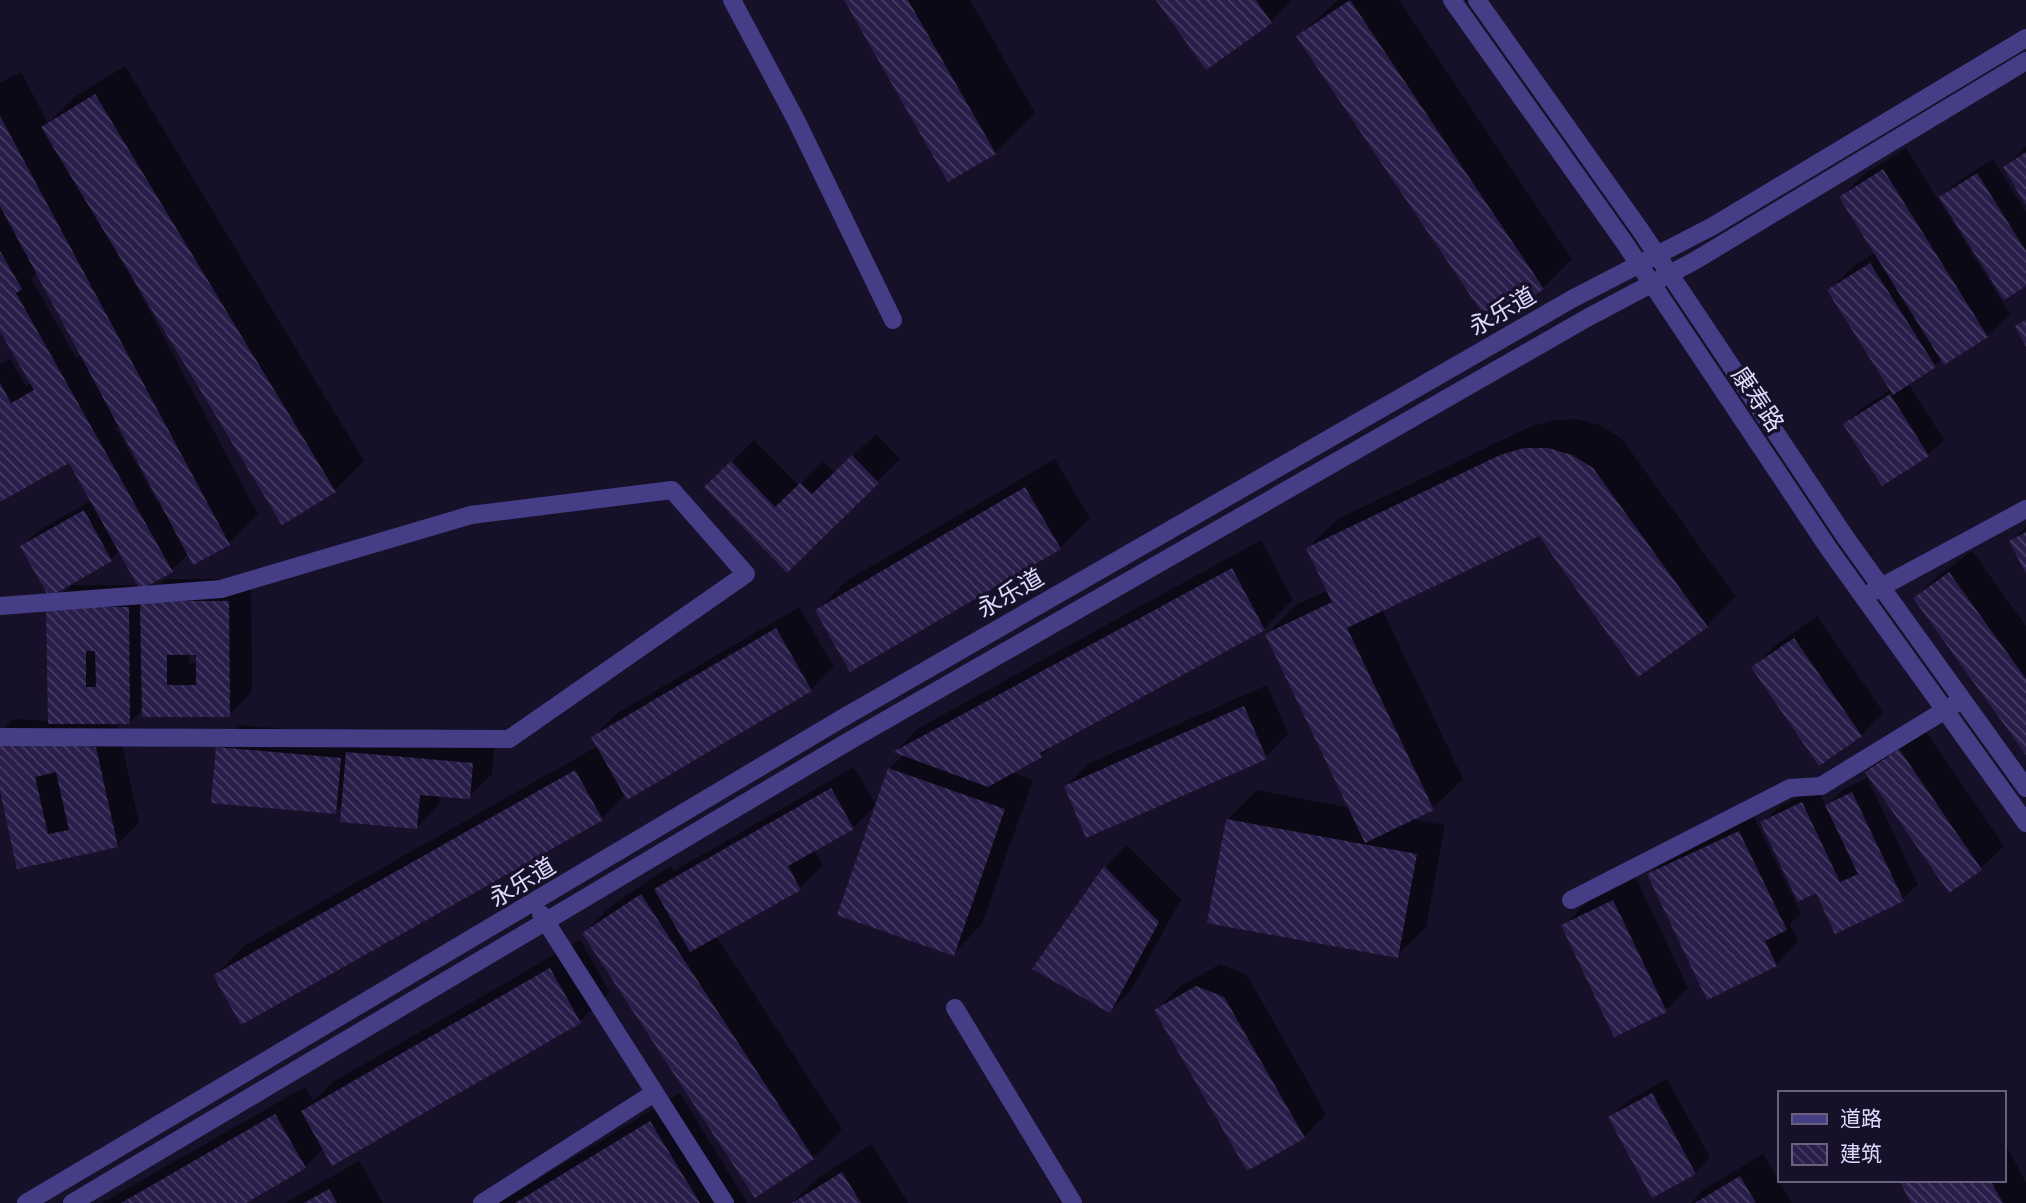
<svg xmlns="http://www.w3.org/2000/svg" width="2026" height="1203" font-family="'Space Grotesk','Noto Sans SC',sans-serif">
  <style>
    .shadow { fill: #0007; fill-rule: evenodd }
    .building { fill: url(#building-back-hatch); fill-rule: evenodd }
    .lines { fill: none; stroke-linecap: round; stroke-linejoin: round }
    .minor { stroke: #453d86; stroke-width: 18 }
    .labels { text-anchor: middle; dominant-baseline: central; stroke-width: 7; stroke-linejoin: round; paint-order: stroke }
    .street-label { font-size: 24px; fill: #e0d9fe; stroke: #161128 }
  </style>
  <defs>
    <pattern id="building-back-hatch" width="6" height="6" patternUnits="userSpaceOnUse" patternTransform="scale(1.75)"><rect width="6" height="6" fill="#291d49"/><path d="M-1 5l2 2M0 0l6 6M5-1l2 2" fill="none" stroke="#483d64"/></pattern>
  </defs>
  <rect width="100%" height="100%" fill="#161128"/>
  <path class="shadow" d="M 846,0 L 970,0 L 1035,113 L 995,153 L 949,179 Z
    M 1159,0 L 1292,0 L 1271,21 L 1207,68 Z
    M 1338,0 L 1399,0 L 1572,259 L 1543,288 L 1298,36 Z
    M 125,66 L 364,461 L 335,490 L 135,279 L 133,280 L 258,514 L 229,543 L 193,563 L 189,553 L 172,570 L 151,582 L 151,593 L 165,579 L 251,579 L 252,692 L 229,715 L 144,708 L 130,722 L 110,722 L 110,725 L 118,725 L 139,823 L 117,845 L 18,867 L 0,783 L 0,733 L 13,719 L 49,721 L 48,608 L 71,585 L 139,585 L 120,550 L 111,559 L 49,594 L 22,546 L 38,531 L 92,500 L 70,461 L 0,500 L 0,364 L 10,359 L 26,386 L 32,383 L 0,327 L 0,83 L 21,72 L 48,123 L 73,98 ZM 37,272 L 82,355 L 76,358 L 31,278 ZM 119,425 L 160,500 L 157,501 L 116,428 ZM 189,653 L 198,653 L 198,663 L 189,663 Z
    M 2026,146 L 2026,201 L 2005,167 Z
    M 1906,148 L 2010,314 L 1987,336 L 1942,359 L 1908,383 L 1944,440 L 1928,455 L 1883,483 L 1845,424 L 1861,409 L 1892,389 L 1830,290 L 1852,267 L 1876,252 L 1841,197 L 1864,174 Z
    M 1993,159 L 2026,212 L 2026,284 L 1941,197 L 1957,182 Z
    M 1578,419 L 1602,426 L 1622,439 L 1736,597 L 1707,626 L 1639,674 L 1539,534 L 1382,609 L 1463,779 L 1433,808 L 1411,819 L 1445,825 L 1426,927 L 1397,956 L 1228,819 L 1257,790 L 1350,808 L 1267,634 L 1296,605 L 1328,590 L 1308,548 L 1338,519 L 1531,426 L 1555,420 Z
    M 876,434 L 900,459 L 787,570 L 707,487 L 754,440 L 799,486 L 823,462 L 835,473 Z
    M 1055,459 L 1090,518 L 1060,548 L 851,669 L 817,610 L 846,581 Z
    M 2026,527 L 2026,569 L 2011,542 Z
    M 1261,540 L 1293,600 L 1264,629 L 1055,742 L 1041,756 L 1011,772 L 1033,780 L 982,924 L 953,954 L 889,769 L 904,754 L 896,751 L 917,729 Z
    M 1972,551 L 2026,626 L 2026,752 L 1915,598 L 1938,576 Z
    M 799,607 L 834,667 L 811,690 L 628,797 L 626,794 L 602,818 L 215,975 L 244,946 L 598,746 L 593,737 L 616,714 Z
    M 1817,616 L 1884,713 L 1861,735 L 1753,668 L 1776,645 Z
    M 1267,685 L 1288,734 L 1266,757 L 1066,786 L 1088,764 Z
    M 240,725 L 365,736 L 495,741 L 492,774 L 469,797 L 440,794 L 439,805 L 417,827 L 344,804 L 335,812 L 217,748 Z
    M 1923,727 L 2004,846 L 1981,868 L 1949,891 L 1867,773 L 1890,750 Z
    M 854,767 L 876,805 L 853,828 L 814,850 L 823,866 L 800,888 L 716,936 L 842,1129 L 813,1158 L 584,933 L 613,904 L 671,866 L 674,871 Z
    M 1867,778 L 1918,884 L 1903,899 L 1817,891 L 1763,822 L 1778,807 L 1817,788 L 1826,806 L 1842,790 Z
    M 1754,817 L 1801,914 L 1790,924 L 1798,942 L 1776,965 L 1650,875 L 1672,852 Z
    M 1127,845 L 1181,899 L 1132,989 L 1110,1011 L 1105,868 Z
    M 1636,878 L 1688,988 L 1666,1010 L 1563,926 L 1586,903 Z
    M 580,940 L 610,992 L 580,1021 L 333,1163 L 324,1148 L 305,1167 L 242,1203 L 102,1203 L 305,1087 L 313,1101 L 333,1082 Z
    M 1220,964 L 1247,975 L 1326,1114 L 1304,1137 L 1157,1010 L 1179,987 Z
    M 1667,1079 L 1710,1157 L 1695,1173 L 1611,1117 L 1626,1102 Z
    M 680,1093 L 747,1203 L 499,1203 Z
    M 2003,1140 L 2026,1182 L 2026,1203 L 1913,1203 L 1901,1180 L 2003,1180 Z
    M 872,1144 L 908,1203 L 792,1203 L 816,1179 Z
    M 1763,1154 L 1792,1203 L 1691,1203 L 1703,1190 Z
    M 359,1161 L 383,1203 L 285,1203 Z"/>
  <path class="building" d="M 844,0 L 908,0 L 996,154 L 948,182 Z
    M 1156,0 L 1256,0 L 1272,23 L 1206,70 Z
    M 1350,0 L 1544,289 L 1491,326 L 1296,36 Z
    M 95,94 L 336,492 L 282,525 L 41,127 Z
    M 0,116 L 230,545 L 193,565 L 0,206 Z
    M 2026,152 L 2026,205 L 2003,167 Z
    M 1883,169 L 1988,337 L 1944,365 L 1839,197 Z
    M 1977,173 L 2026,251 L 2026,286 L 2004,300 L 1939,197 Z
    M 0,251 L 22,289 L 16,293 L 173,572 L 140,590 L 69,463 L 0,502 L 0,383 L 11,403 L 34,390 L 0,331 Z
    M 1870,263 L 1936,367 L 1893,395 L 1827,290 Z
    M 2026,320 L 2026,347 L 2015,326 Z
    M 1890,394 L 1929,456 L 1882,486 L 1843,424 Z
    M 1524,448 L 1548,448 L 1572,455 L 1593,468 L 1708,627 L 1638,677 L 1539,536 L 1347,628 L 1434,810 L 1365,843 L 1265,634 L 1332,602 L 1306,548 L 1500,455 Z
    M 852,455 L 879,483 L 787,573 L 704,487 L 731,461 L 775,507 L 800,483 L 812,494 Z
    M 1025,487 L 1061,549 L 850,672 L 815,610 Z
    M 84,510 L 112,561 L 49,597 L 20,546 Z
    M 2026,532 L 2026,574 L 2009,541 Z
    M 1232,568 L 1265,630 L 1040,753 L 1042,757 L 988,787 L 893,752 Z
    M 1949,572 L 2026,679 L 2026,755 L 1913,598 Z
    M 140,601 L 229,601 L 230,717 L 142,717 ZM 167,655 L 196,655 L 196,685 L 167,685 Z
    M 46,607 L 129,607 L 130,724 L 48,724 ZM 86,651 L 95,651 L 96,687 L 86,687 Z
    M 776,628 L 812,691 L 627,800 L 591,737 Z
    M 1794,638 L 1862,736 L 1819,766 L 1751,667 Z
    M 1244,706 L 1267,759 L 1086,838 L 1064,786 Z
    M 0,742 L 96,747 L 118,847 L 17,869 L 0,791 ZM 56,772 L 69,830 L 48,834 L 35,777 Z
    M 216,747 L 341,758 L 336,814 L 211,803 Z
    M 1899,749 L 1982,870 L 1949,893 L 1865,772 Z
    M 346,752 L 473,763 L 470,799 L 420,795 L 417,829 L 340,822 Z
    M 888,768 L 1005,809 L 954,956 L 837,915 Z
    M 575,770 L 603,820 L 241,1025 L 213,975 Z
    M 831,788 L 854,829 L 788,866 L 801,890 L 690,952 L 654,889 Z
    M 1852,792 L 1904,901 L 1835,934 L 1816,893 L 1798,902 L 1760,822 L 1802,802 L 1840,882 L 1858,874 L 1825,805 Z
    M 1226,819 L 1417,854 L 1398,958 L 1207,923 Z
    M 1739,831 L 1787,930 L 1765,941 L 1777,966 L 1707,1000 L 1647,874 Z
    M 1104,866 L 1159,922 L 1110,1013 L 1032,969 Z
    M 641,894 L 814,1159 L 755,1198 L 582,933 Z
    M 1613,900 L 1667,1012 L 1614,1037 L 1561,925 Z
    M 550,968 L 581,1023 L 332,1166 L 301,1111 Z
    M 1196,986 L 1224,997 L 1305,1138 L 1247,1171 L 1154,1010 Z
    M 1652,1093 L 1696,1174 L 1652,1198 L 1608,1117 Z
    M 275,1114 L 306,1168 L 246,1203 L 121,1203 Z
    M 650,1121 L 700,1203 L 515,1203 Z
    M 842,1172 L 861,1203 L 792,1203 Z
    M 1740,1176 L 1756,1203 L 1695,1203 Z
    M 1899,1180 L 1990,1180 L 2003,1203 L 1911,1203 Z
    M 329,1189 L 337,1203 L 304,1203 Z"/>
  <g class="lines">
    <path class="minor" d="M 732,0 L 796,120 L 893,320
      M 1452,0 L 1624,242 L 1829,549 L 2026,823
      M 1477,0 L 1641,231 L 1846,538 L 2026,788
      M 1872,592 L 2026,509
      M 0,606 L 221,589 L 471,515 L 672,490 L 746,574 L 509,739 L 0,737
      M 1571,900 L 1790,788 L 1821,786 L 1955,704
      M 541,914 L 725,1203
      M 955,1008 L 1073,1203
      M 26,1203 L 841,719 L 1572,299 L 1713,226 L 2026,38
      M 72,1203 L 849,741 L 1587,318 L 1696,260 L 2026,61
      M 482,1203 L 654,1093"/>
  </g>
  <g class="labels">
    <g class="street-label">
      <text transform="translate(1502 311) rotate(-30)">永乐道</text>
      <text transform="translate(1758 399) rotate(56)">康寿路</text>
      <text transform="translate(1010 593) rotate(-30)">永乐道</text>
      <text transform="translate(522 882) rotate(-31)">永乐道</text>
    </g>
  </g>
  <rect x="1778" y="1091" width="228" height="91" fill="#161128" stroke="#67617e" stroke-width="2"/>
  <rect x="1792" y="1114" width="35" height="10" fill="#453d86" stroke="#67617e" stroke-width="2"/>
  <text x="1840" y="1126" font-size="21" fill="#e0d9fe">道路</text>
  <rect x="1792" y="1144" width="35" height="21" fill="url(#building-back-hatch)" stroke="#67617e" stroke-width="2"/>
  <text x="1840" y="1161" font-size="21" fill="#e0d9fe">建筑</text>
</svg>
